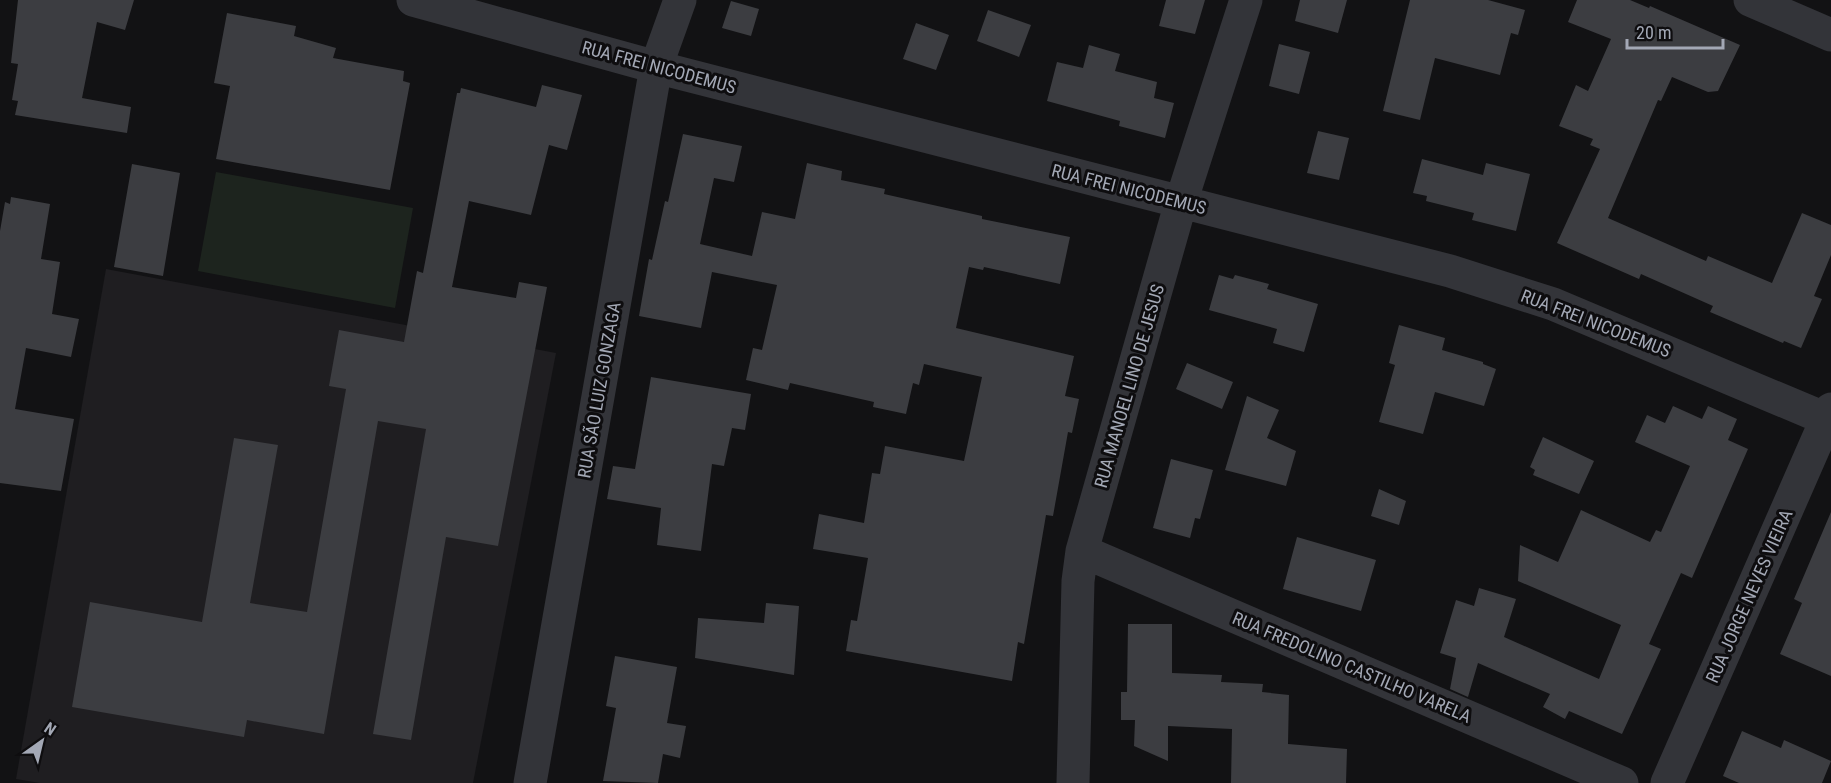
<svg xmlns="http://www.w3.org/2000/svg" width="1831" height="783" font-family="'Roboto Condensed',sans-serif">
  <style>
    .built { fill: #1f1e21 }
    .green { fill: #1d241e }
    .building { fill: #3c3d41 }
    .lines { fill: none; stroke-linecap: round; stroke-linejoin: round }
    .minor { stroke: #333439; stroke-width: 33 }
    .labels { text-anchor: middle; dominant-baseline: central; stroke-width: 6; stroke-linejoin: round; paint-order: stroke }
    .street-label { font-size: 18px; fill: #a3a8b5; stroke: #0e0d0f }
  </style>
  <rect width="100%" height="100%" fill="#121214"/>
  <path class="built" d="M 106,269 L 556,353 L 473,783 L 40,783 L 16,779 Z"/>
  <path class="green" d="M 216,172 L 413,208 L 395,308 L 198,271 Z"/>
  <path class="building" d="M 18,0 L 134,0 L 125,30 L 97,22 L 82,98 L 131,107 L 127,133 L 15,115 L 18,101 L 12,100 L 18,64 L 11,63 Z
    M 1166,0 L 1205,0 L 1195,34 L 1159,26 Z
    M 1300,0 L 1347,0 L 1338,33 L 1295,21 Z
    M 1410,0 L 1488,0 L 1525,10 L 1518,35 L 1511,33 L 1500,75 L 1435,58 L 1420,120 L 1383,111 Z
    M 1577,0 L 1630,0 L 1649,8 L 1650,6 L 1740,45 L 1718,91 L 1708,92 L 1672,77 L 1661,101 L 1658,100 L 1608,218 L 1706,261 L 1708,256 L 1772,283 L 1802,213 L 1831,225 L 1831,255 L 1814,296 L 1822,299 L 1801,348 L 1784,341 L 1783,343 L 1710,312 L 1713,306 L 1641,274 L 1639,279 L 1557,243 L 1600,149 L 1590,145 L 1593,139 L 1559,126 L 1576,85 L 1588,91 L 1611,39 L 1568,22 Z
    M 731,1 L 759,9 L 751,36 L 722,28 Z
    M 988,10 L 1031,25 L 1019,57 L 977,41 Z
    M 227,13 L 296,26 L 294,36 L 336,48 L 333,58 L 404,71 L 403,81 L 410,83 L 390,190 L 216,159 L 230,86 L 214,83 Z
    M 916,23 L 949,35 L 936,70 L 903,59 Z
    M 1279,44 L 1310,52 L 1299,94 L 1269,86 Z
    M 1089,45 L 1120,54 L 1115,71 L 1157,82 L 1154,98 L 1174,103 L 1165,138 L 1119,126 L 1120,121 L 1047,101 L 1057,62 L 1083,68 Z
    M 542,85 L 582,95 L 567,150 L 549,145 L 531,215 L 469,201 L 452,287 L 516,298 L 519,282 L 547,287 L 498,546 L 446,537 L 411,740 L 373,734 L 426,429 L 378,421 L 324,734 L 247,720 L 244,737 L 72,707 L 90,602 L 202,622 L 234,438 L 278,445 L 250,603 L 307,612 L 346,389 L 329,386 L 339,330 L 404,342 L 417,271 L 423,273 L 457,93 L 460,93 L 461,88 L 536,107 Z
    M 1318,131 L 1349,138 L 1339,180 L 1307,173 Z
    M 683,134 L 742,146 L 734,182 L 714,178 L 700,244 L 752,256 L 762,212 L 795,219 L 807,163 L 842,171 L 841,180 L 885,189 L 884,194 L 982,216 L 982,219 L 1070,237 L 1060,284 L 984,267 L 983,270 L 969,267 L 956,328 L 1074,356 L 1065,396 L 1079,399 L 1072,433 L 1068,432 L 1053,516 L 1046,515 L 1024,644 L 1018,642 L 1012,681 L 846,651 L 851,620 L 857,621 L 868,558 L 813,549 L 819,514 L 864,523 L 872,473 L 880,474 L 885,446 L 964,461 L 982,377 L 924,364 L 919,385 L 913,383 L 906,414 L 873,407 L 874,402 L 790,383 L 788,390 L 746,380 L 753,348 L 762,350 L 777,285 L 712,272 L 701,328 L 639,316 L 649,259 L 652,260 L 665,201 L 668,202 Z
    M 1422,159 L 1483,175 L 1486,163 L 1530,174 L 1516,231 L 1472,220 L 1474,213 L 1426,201 L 1427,196 L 1413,193 Z
    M 132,164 L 180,173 L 163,276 L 114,267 Z
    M 11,197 L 50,204 L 41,259 L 60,262 L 52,314 L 79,319 L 71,357 L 26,348 L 15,409 L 74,419 L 61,491 L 0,483 L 0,231 L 5,202 L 10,204 Z
    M 1219,275 L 1233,279 L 1235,275 L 1269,284 L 1267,289 L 1318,304 L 1304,352 L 1273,343 L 1277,329 L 1209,310 Z
    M 1399,325 L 1445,338 L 1442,350 L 1483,362 L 1483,364 L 1496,369 L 1484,406 L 1435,392 L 1423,434 L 1379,422 L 1395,365 L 1389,363 Z
    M 1187,363 L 1233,382 L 1222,409 L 1176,389 Z
    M 651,377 L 751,394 L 745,430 L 732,428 L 724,466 L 712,464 L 701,551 L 657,545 L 661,508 L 607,499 L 613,466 L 635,469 Z
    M 1247,396 L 1279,410 L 1267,438 L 1296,451 L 1286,486 L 1225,470 Z
    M 1673,406 L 1702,419 L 1708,406 L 1737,419 L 1728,440 L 1748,449 L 1692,578 L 1681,573 L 1649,644 L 1661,649 L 1622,734 L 1569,711 L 1565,719 L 1543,707 L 1550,694 L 1478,663 L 1468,697 L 1450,689 L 1456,658 L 1440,653 L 1456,600 L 1474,606 L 1479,588 L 1516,599 L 1504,637 L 1599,679 L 1621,625 L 1518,581 L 1520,545 L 1558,562 L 1581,510 L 1650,542 L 1656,530 L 1661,532 L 1690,466 L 1635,442 L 1647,415 L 1665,423 Z
    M 1543,437 L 1594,461 L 1579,494 L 1533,475 L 1535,470 L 1530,467 Z
    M 1171,459 L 1213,470 L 1200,519 L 1195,518 L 1190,538 L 1153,528 Z
    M 1379,489 L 1406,501 L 1399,525 L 1371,516 Z
    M 1831,512 L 1831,676 L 1780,654 L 1802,603 L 1794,599 Z
    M 1297,537 L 1376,560 L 1361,611 L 1283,589 Z
    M 766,603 L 799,606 L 794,675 L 695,658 L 698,618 L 764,623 Z
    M 1128,624 L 1172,624 L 1172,673 L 1222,675 L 1221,682 L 1263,684 L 1262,692 L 1289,695 L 1288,744 L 1347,749 L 1346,783 L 1231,783 L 1232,729 L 1168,726 L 1168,761 L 1134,746 L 1135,720 L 1121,720 L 1121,692 L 1127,692 Z
    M 615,656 L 677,667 L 667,723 L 686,726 L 680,758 L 663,754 L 658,783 L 603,781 L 616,708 L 606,706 Z
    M 1742,731 L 1781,748 L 1784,740 L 1831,761 L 1822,783 L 1739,783 L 1723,776 Z"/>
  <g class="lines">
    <path class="minor" d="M 413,0 L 656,67 L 1450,271 L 1553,304 L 1831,421
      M 1750,0 L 1831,35
      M 1082,551 L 1622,783
      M 530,783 L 656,67 L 680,0
      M 1073,783 L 1078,581 L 1082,551 L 1181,202 L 1246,0
      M 1667,783 L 1831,409"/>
  </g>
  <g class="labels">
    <g class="street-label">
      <text transform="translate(659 67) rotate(15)">RUA FREI NICODEMUS</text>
      <text transform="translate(1129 189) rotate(14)">RUA FREI NICODEMUS</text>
      <text transform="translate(1596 323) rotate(21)">RUA FREI NICODEMUS</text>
      <text transform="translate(1129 386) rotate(-74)">RUA MANOEL LINO DE JESUS</text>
      <text transform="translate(599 390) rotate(-80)">RUA SÃO LUIZ GONZAGA</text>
      <text transform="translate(1749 596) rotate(-66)">RUA JORGE NEVES VIEIRA</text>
      <text transform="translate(1352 667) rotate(23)">RUA FREDOLINO CASTILHO VARELA</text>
    </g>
  </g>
  <g transform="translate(42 741) rotate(34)" stroke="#0e0d0f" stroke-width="4.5" paint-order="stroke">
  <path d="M0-4.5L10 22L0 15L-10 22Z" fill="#a3a8b5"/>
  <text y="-9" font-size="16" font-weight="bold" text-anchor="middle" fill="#a3a8b5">N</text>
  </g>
  <path d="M1627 39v9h96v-9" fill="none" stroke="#a3a8b5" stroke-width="3"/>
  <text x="1636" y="39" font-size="18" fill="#a3a8b5" stroke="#0e0d0f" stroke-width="4.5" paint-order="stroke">20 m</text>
</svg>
